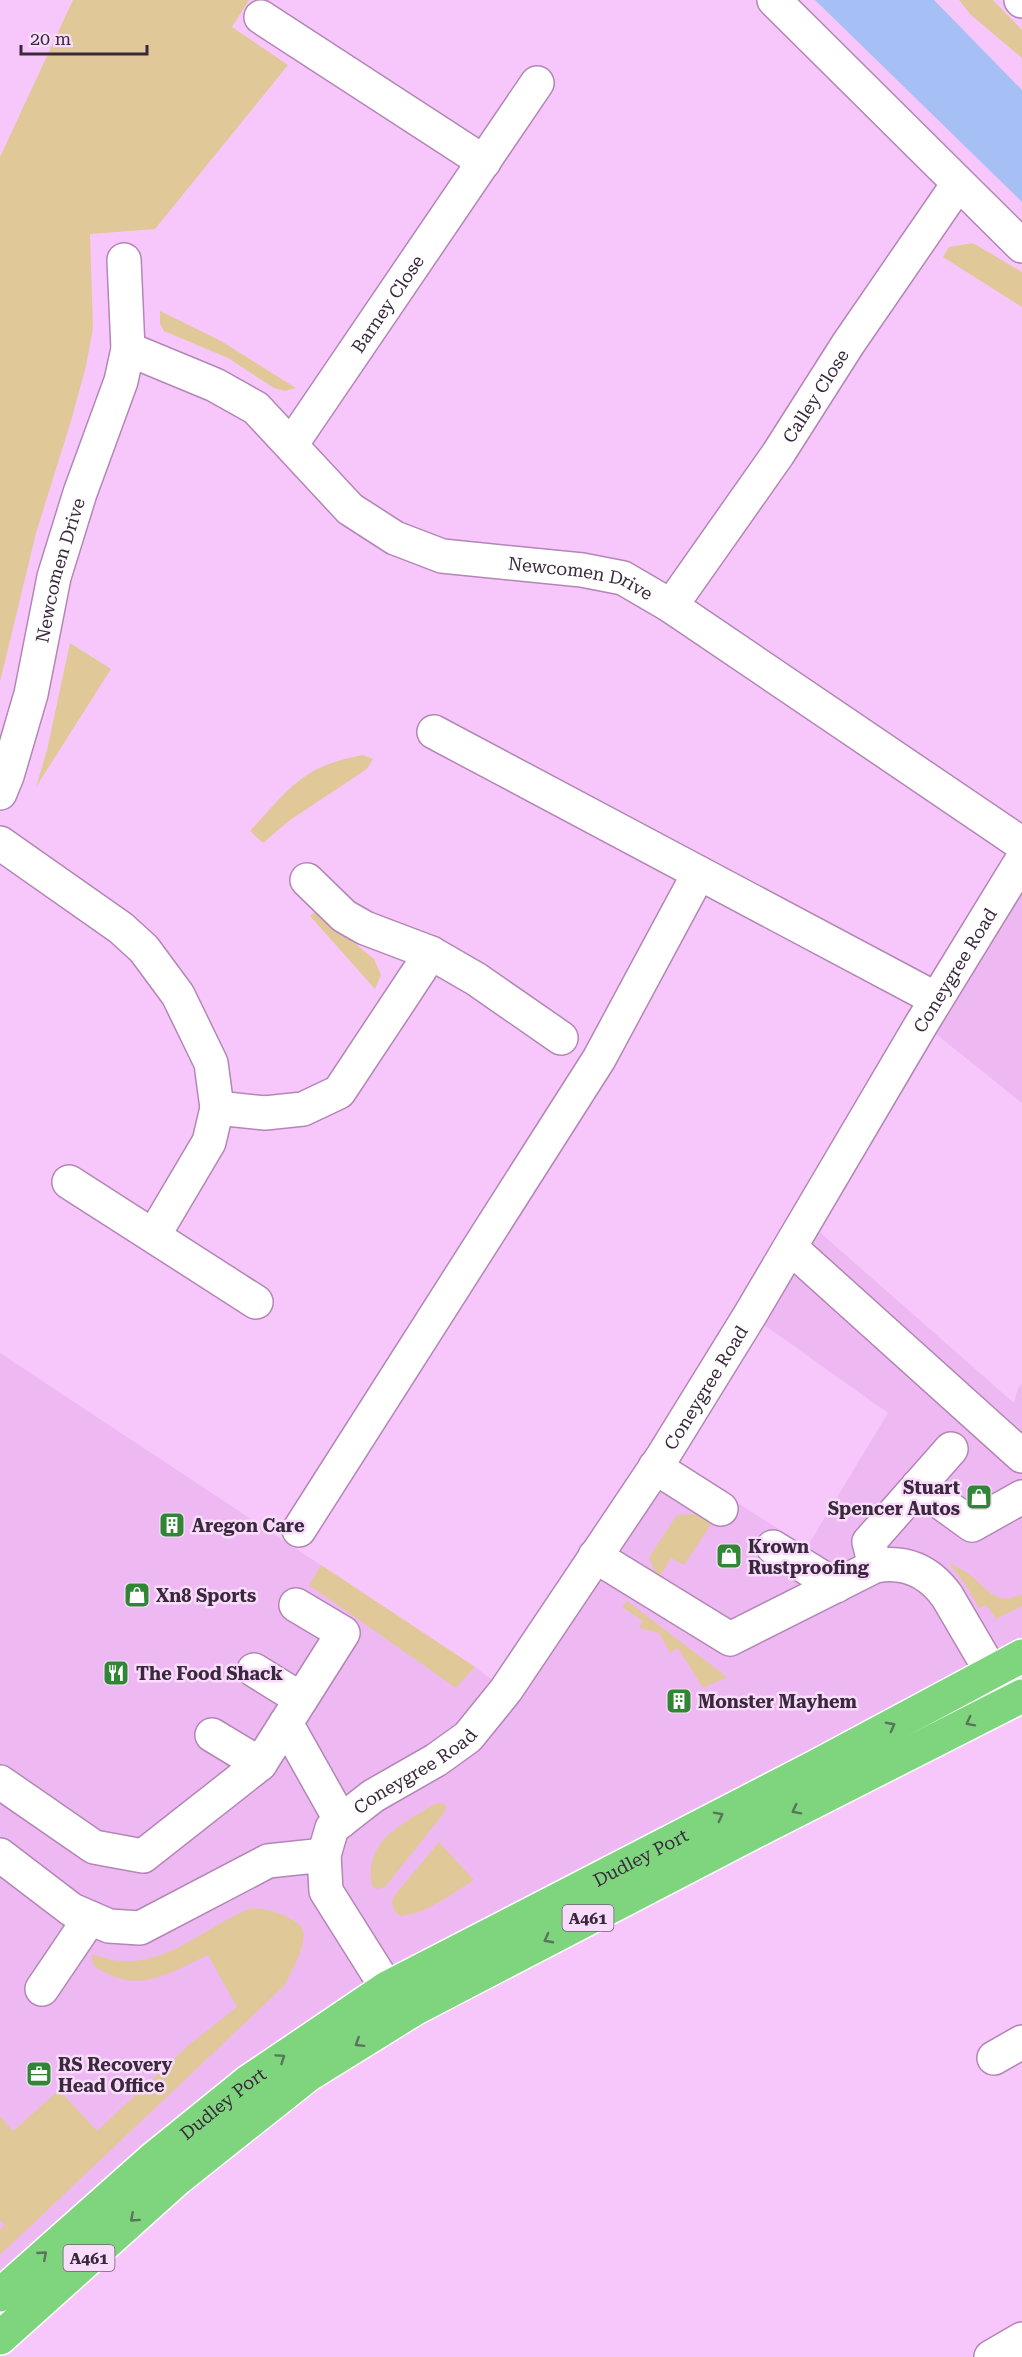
<svg xmlns="http://www.w3.org/2000/svg" width="1022" height="2357" font-family="'Roboto Serif',serif">
  <style>
    .built { fill: #eeb9f2 }
    .green { fill: #e1c898 }
    .water { fill: #a6c0f6 }
    .lines { fill: none; stroke-linecap: round; stroke-linejoin: round }
    .minor-casing { stroke: #b386b6; stroke-width: 36 }
    .highway-casing { stroke: #fff; stroke-width: 36 }
    .minor { stroke: #fff; stroke-width: 33 }
    .highway { stroke: #7ed57e; stroke-width: 33 }
    .oneway { stroke: #59765a }
    .labels { text-anchor: middle; dominant-baseline: central; stroke-width: 5; stroke-linejoin: round; paint-order: stroke }
    .shield { fill: #f9dcfb; stroke: #735e75; stroke-width: 1.5 }
    .shield-label { font-size: 16px; font-weight: bold; fill: #3a283c }
    .street-label { font-size: 18px; fill: #3a283c; stroke: #f9dcfb }
    .poi-label { font-size: 18px; font-weight: bold; fill: #3a283c; stroke: #f9dcfb; text-anchor: start }
  </style>
  <rect width="100%" height="100%" fill="#f7c7fb"/>
  <path class="built" d="M 1022,860 L 1022,1103 L 922,1023 Z
    M 807,1221 L 1014,1403 L 1018,1388 L 1022,1384 L 1022,1675 L 484,1953 L 0,2318 L 0,1353 L 475,1667 L 506,1690 L 663,1456 L 807,1547 L 888,1413 L 750,1315 Z"/>
  <path class="green" d="M 73,0 L 249,0 L 232,27 L 288,65 L 155,229 L 90,234 L 93,328 L 86,366 L 71,421 L 36,533 L 0,682 L 0,157 Z
    M 959,0 L 993,0 L 1022,30 L 1022,58 L 971,15 Z
    M 973,243 L 1022,272 L 1022,307 L 943,257 L 949,247 Z
    M 160,311 L 221,341 L 296,388 L 285,391 L 274,388 L 228,358 L 164,331 L 160,324 Z
    M 70,643 L 111,669 L 36,787 L 47,750 Z
    M 363,755 L 373,759 L 367,769 L 290,820 L 263,843 L 250,831 C 290,788 302,766 363,755 Z
    M 317,910 L 347,937 L 374,959 L 381,975 L 375,989 L 310,916 Z
    M 694,1514 L 714,1520 L 684,1565 L 671,1558 L 658,1580 L 649,1557 L 677,1515 Z
    M 948,1562 C 955,1566 963,1570 969,1574 C 988,1589 996,1607 1022,1594 L 1022,1606 L 996,1619 L 986,1605 L 979,1608 L 965,1584 Z
    M 321,1565 L 475,1667 L 456,1688 L 309,1585 Z
    M 627,1601 L 727,1677 L 703,1688 L 678,1648 L 670,1653 L 659,1633 L 639,1628 L 643,1621 L 622,1607 Z
    M 444,1803 L 446,1807 L 444,1813 L 385,1887 L 377,1889 L 372,1886 C 363,1841 402,1824 435,1804 Z
    M 439,1842 L 474,1880 C 451,1894 427,1914 400,1916 C 392,1910 391,1905 394,1896 Z
    M 251,1908 C 265,1909 275,1911 287,1917 C 292,1920 299,1923 302,1928 C 309,1942 291,1972 285,1985 L 0,2255 L 0,2230 L 5,2225 L 0,2220 L 0,2116 L 13,2131 L 59,2090 L 97,2131 L 190,2044 L 237,2007 L 208,1955 C 167,1974 137,1996 94,1966 L 91,1954 C 102,1957 112,1961 123,1961 C 170,1964 210,1924 251,1908 Z"/>
  <path class="water" d="M 815,0 L 934,0 L 1022,90 L 1022,202 Z"/>
  <g class="lines">
    <g class="minor-casing">
      <g id="minor">
        <path d="M 774,0 L 1022,246"/>
        <path d="M 1021,0 L 1022,1"/>
        <path d="M 261,17 L 484,162"/>
        <path id="s1" d="M 128,349 L 215,385 L 256,408 L 350,509 L 395,538 L 442,556 L 582,570 L 623,578 L 671,606 L 1022,844"/>
        <path id="s2" d="M 291,445 L 537,83"/>
        <path id="s3" d="M 671,606 L 778,454 L 848,344 L 958,184"/>
        <path d="M 434,732 L 936,999"/>
        <path id="s4" d="M 0,793 L 7,776 L 31,694 L 54,577 L 80,493 L 121,381 L 128,349 L 124,260"/>
        <path d="M 0,843 L 121,928 L 144,949 L 178,995 L 211,1063 L 217,1108 L 209,1142 L 154,1235"/>
        <path d="M 307,880 L 344,916 L 365,928 L 431,953 L 476,979 L 561,1038"/>
        <path d="M 217,1108 L 265,1113 L 303,1109 L 339,1092 L 431,953"/>
        <path d="M 69,1182 L 256,1302"/>
        <path d="M 791,1248 L 1022,1456"/>
        <path d="M 655,1467 L 721,1509"/>
        <path d="M 918,1486 L 972,1525 L 1022,1497"/>
        <path d="M 299,1530 L 599,1059 L 699,873"/>
        <path d="M 773,1547 L 836,1586"/>
        <path d="M 595,1556 L 730,1639 L 875,1566 C 905,1560 929,1571 947,1596 L 1009,1702"/>
        <path d="M 875,1566 L 869,1542 L 951,1449"/>
        <path d="M 254,1670 L 301,1699"/>
        <path d="M 286,1723 L 341,1821"/>
        <path d="M 212,1735 L 260,1764"/>
        <path d="M 0,1782 L 94,1847 L 143,1856 L 260,1764 L 343,1633 L 296,1605"/>
        <path d="M 0,1855 L 72,1910 L 109,1926 L 140,1928 L 268,1861 L 324,1855 L 326,1891 L 387,1988"/>
        <path id="s5" d="M 324,1855 L 332,1828 L 373,1796 L 436,1760 L 468,1737 L 506,1690 L 663,1456 L 750,1315 L 922,1023 L 1022,860"/>
        <path d="M 42,1989 L 90,1918"/>
        <path d="M 994,2058 L 1022,2042"/>
        <path d="M 991,2357 L 1022,2339"/>
      </g>
    </g>
    <g class="highway-casing">
      <g id="highway">
        <path id="s6" d="M 0,2295 L 153,2159 L 248,2082 L 387,1988 L 815,1767 L 1022,1656"/>
        <path d="M 0,2338 L 177,2179 L 308,2075 L 416,2008 L 758,1830 L 1022,1696"/>
      </g>
    </g>
    <use href="#minor" class="minor"/>
    <use href="#highway" class="highway"/>
  </g>
  <defs><path id="oneway-chevron" d="M-2-3.5L2.5 0L-2 3.5" fill="none" stroke-width="1.6" stroke-linecap="round" stroke-linejoin="round" transform="scale(1.5)"/></defs>
  <g class="oneway">
    <use href="#oneway-chevron" transform="translate(970 1722) rotate(153)"/>
    <use href="#oneway-chevron" transform="translate(891 1726) rotate(-28)"/>
    <use href="#oneway-chevron" transform="translate(796 1810) rotate(153)"/>
    <use href="#oneway-chevron" transform="translate(719 1816) rotate(-27)"/>
    <use href="#oneway-chevron" transform="translate(548 1939) rotate(152)"/>
    <use href="#oneway-chevron" transform="translate(359 2043) rotate(148)"/>
    <use href="#oneway-chevron" transform="translate(281 2058) rotate(-34)"/>
    <use href="#oneway-chevron" transform="translate(134 2218) rotate(138)"/>
    <use href="#oneway-chevron" transform="translate(43 2255) rotate(-41)"/>
  </g>
  <defs>
    <g id="shop-square" transform="scale(1.35)"><rect x="-9" y="-9" width="18" height="18" rx="4" fill="#308635" stroke="#f9dcfb"/><path d="M-5-2.5h2.3a2.7 3.5 0 0 1 5.4 0H5L5.5 6h-11ZM-1.5-2.5h3a1.5 2.3 0 0 0-3 0Z" fill="#fff"/></g>
    <g id="building-square" transform="scale(1.35)"><rect x="-9" y="-9" width="18" height="18" rx="4" fill="#308635" stroke="#f9dcfb"/><path d="M-4-6H4V6H1V3H-1V6H-4ZM-2.5-4.3h1.7v1.8h-1.7ZM.8-4.3h1.7v1.8H.8ZM-2.5-1h1.7V.8h-1.7ZM.8-1h1.7V.8H.8Z" fill="#fff"/></g>
    <g id="restaurant-square" transform="scale(1.35)"><rect x="-9" y="-9" width="18" height="18" rx="4" fill="#308635" stroke="#f9dcfb"/><path d="M-5-6h1v4h1v-4h1v4h1v-4h1v5L-1.5 .5V6h-2V.5L-5-1ZM5-6V6H3V1.5H1.5Q1.5-4 5-6Z" fill="#fff"/></g>
    <g id="office-square" transform="scale(1.35)"><rect x="-9" y="-9" width="18" height="18" rx="4" fill="#308635" stroke="#f9dcfb"/><path d="M-6-3h4V-5.5h4V-3h4V5H-6ZM-1-4.5V-3h2v-1.5ZM-6 0V1H6V0Z" fill="#fff"/></g>
  </defs>
  <g fill-rule="evenodd">
    <use href="#shop-square" x="979" y="1497"/>
    <use href="#building-square" x="172" y="1525"/>
    <use href="#shop-square" x="729" y="1556"/>
    <use href="#shop-square" x="137" y="1595"/>
    <use href="#restaurant-square" x="116" y="1673"/>
    <use href="#building-square" x="679" y="1701"/>
    <use href="#office-square" x="39" y="2074"/>
  </g>
  <g class="labels">
    <g class="shield">
      <rect x="562.5" y="1905" width="51" height="26" rx="4.5"/>
      <rect x="63.5" y="2245" width="51" height="26" rx="4.5"/>
    </g>
    <g class="shield-label">
      <text x="588" y="1918">A461</text>
      <text x="89" y="2258">A461</text>
    </g>
    <g class="street-label">
      <text stroke="none"><textPath href="#s2" startOffset="171">Barney Close</textPath></text>
      <text stroke="none"><textPath href="#s3" startOffset="255">Calley Close</textPath></text>
      <text stroke="none"><textPath href="#s4" startOffset="231">Newcomen Drive</textPath></text>
      <text stroke="none"><textPath href="#s1" startOffset="524">Newcomen Drive</textPath></text>
      <text stroke="none"><textPath href="#s5" startOffset="1101">Coneygree Road</textPath></text>
      <text stroke="none"><textPath href="#s5" startOffset="615">Coneygree Road</textPath></text>
      <text stroke="none"><textPath href="#s5" startOffset="129">Coneygree Road</textPath></text>
      <text stroke="none"><textPath href="#s6" startOffset="780">Dudley Port</textPath></text>
      <text stroke="none"><textPath href="#s6" startOffset="294">Dudley Port</textPath></text>
    </g>
    <g class="poi-label">
      <text x="960" y="1487" text-anchor="end">Stuart<tspan x="960" dy="21">Spencer Autos</tspan></text>
      <text x="192" y="1525">Aregon Care</text>
      <text x="748" y="1546">Krown<tspan x="748" dy="21">Rustproofing</tspan></text>
      <text x="156" y="1595">Xn8 Sports</text>
      <text x="136" y="1673">The Food Shack</text>
      <text x="698" y="1701">Monster Mayhem</text>
      <text x="58" y="2064">RS Recovery<tspan x="58" dy="21">Head Office</tspan></text>
    </g>
  </g>
  <path d="M21 45v9h126v-9" fill="none" stroke="#3a283c" stroke-width="3"/>
  <text x="30" y="45" font-size="18" fill="#3a283c" stroke="#f9dcfb" stroke-width="4.5" paint-order="stroke">20 m</text>
</svg>
